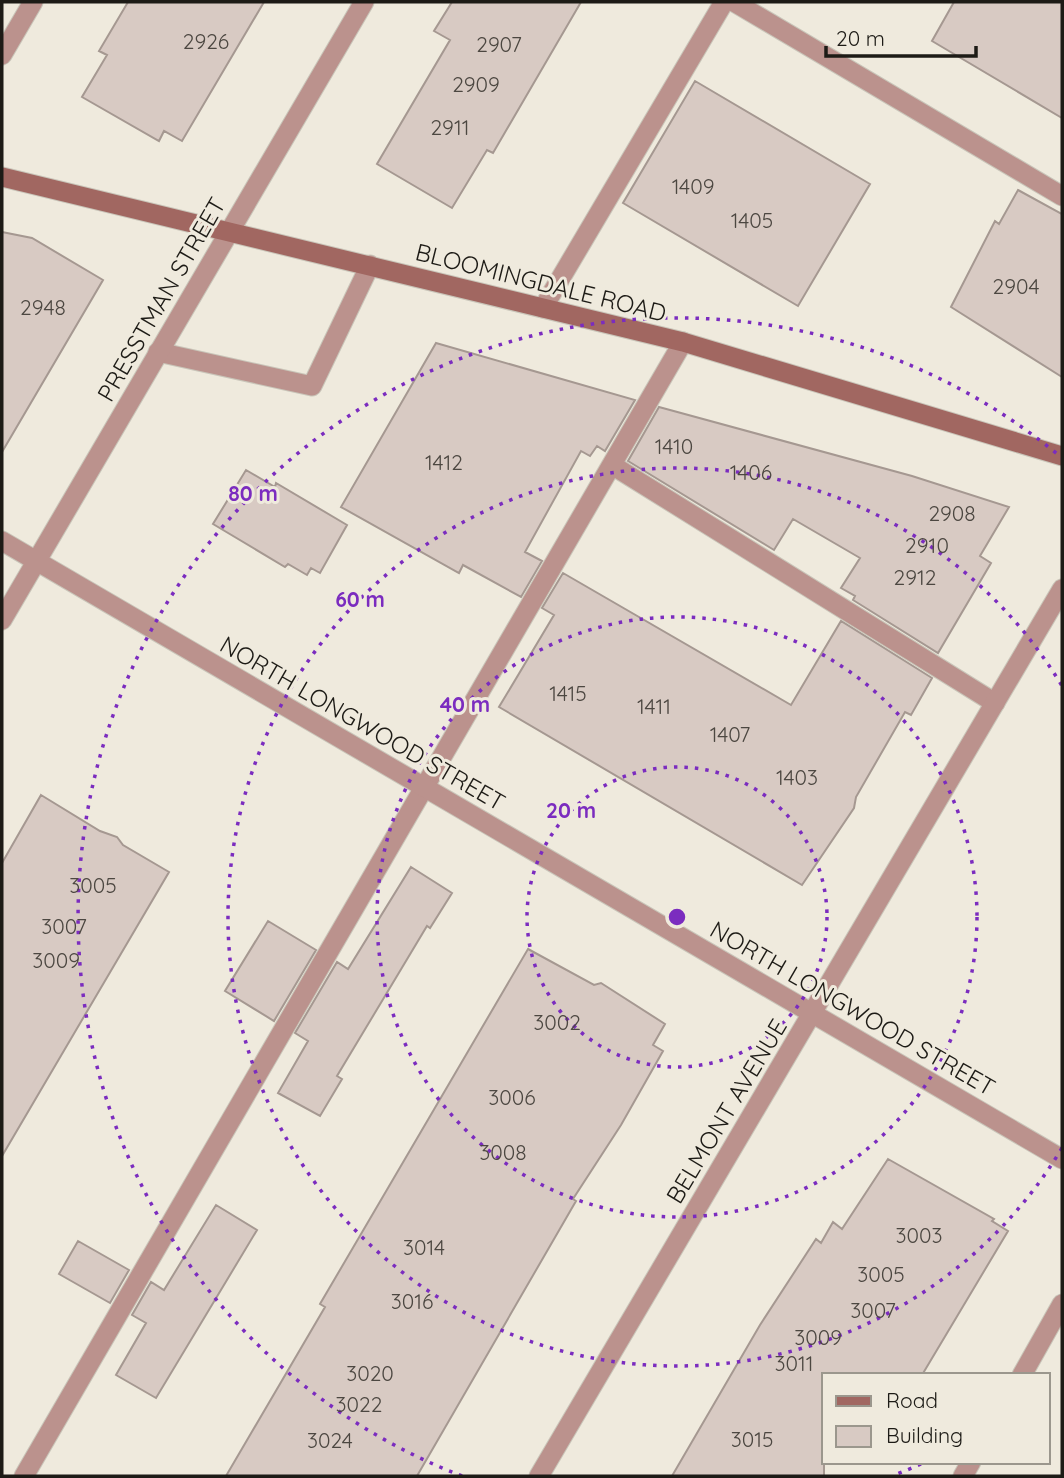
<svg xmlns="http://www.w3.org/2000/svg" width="1064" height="1478" font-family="Quicksand,sans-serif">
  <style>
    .building { fill: #d8cac3; stroke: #a59891; stroke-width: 2 }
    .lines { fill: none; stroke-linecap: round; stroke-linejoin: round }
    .service-casing { stroke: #c9c5b9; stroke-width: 21 }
    .minor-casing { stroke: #c9c5b9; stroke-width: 21 }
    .secondary-casing { stroke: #c9c5b9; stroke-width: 21 }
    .service { stroke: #bb928d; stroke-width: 19 }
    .minor { stroke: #bb928d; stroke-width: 19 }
    .secondary { stroke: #a16761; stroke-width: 19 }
    .ring { fill: none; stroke: #7b2cbf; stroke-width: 3.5; stroke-dasharray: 3.5 7 }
    .labels { text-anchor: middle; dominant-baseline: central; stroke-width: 6; stroke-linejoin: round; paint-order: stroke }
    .number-label { font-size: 21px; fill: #4c4741 }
    .street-label { font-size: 24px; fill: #1d1b16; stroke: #efeadd }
    .centre { fill: #7b2cbf; stroke: #efeadd; stroke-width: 3.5 }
    .ring-label { font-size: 21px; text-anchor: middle; font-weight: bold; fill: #7b2cbf; stroke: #efeadd; stroke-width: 6; stroke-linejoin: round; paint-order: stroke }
  </style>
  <rect width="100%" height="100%" fill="#efeadd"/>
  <path class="building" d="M 128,2 L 264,2 L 182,141 L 164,131 L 159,141 L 82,97 L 107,55 L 99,51 Z
    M 452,2 L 581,2 L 493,153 L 487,150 L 452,208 L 377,164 L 450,40 L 434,31 Z
    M 954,2 L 1062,2 L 1062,118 L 932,41 Z
    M 695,81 L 870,184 L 798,306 L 623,203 Z
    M 1018,190 L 1062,214 L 1062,377 L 951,307 L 995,221 L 999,224 Z
    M 2,232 L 32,238 L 103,280 L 2,452 Z
    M 436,343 L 635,400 L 605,451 L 597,446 L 590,456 L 581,451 L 525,552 L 542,561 L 521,597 L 463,565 L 459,573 L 341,507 Z
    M 659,407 L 912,476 L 1009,507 L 980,556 L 991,563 L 938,653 L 853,600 L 855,596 L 841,588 L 860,558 L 793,519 L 774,550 L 628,461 Z
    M 246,470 L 275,487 L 276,483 L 347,525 L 320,573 L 311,568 L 307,575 L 288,564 L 285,567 L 213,524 Z
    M 563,573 L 791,705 L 841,621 L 932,678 L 911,715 L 905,712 L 856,797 L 854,808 L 802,885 L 499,707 L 554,615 L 542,608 Z
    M 41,795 L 100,831 L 117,837 L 123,845 L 169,872 L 2,1156 L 2,863 Z
    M 411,867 L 452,893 L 430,928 L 427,926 L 337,1076 L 342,1079 L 320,1116 L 278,1093 L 308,1041 L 295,1033 L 337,962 L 348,969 Z
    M 268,921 L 316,950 L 274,1021 L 225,991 Z
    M 528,949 L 594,985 L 601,983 L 665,1024 L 653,1045 L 663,1051 L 621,1125 L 573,1199 L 576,1201 L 417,1476 L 226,1476 L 325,1307 L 320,1304 Z
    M 888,1159 L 994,1219 L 992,1221 L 1008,1231 L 922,1375 L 824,1375 L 824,1476 L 672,1476 L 760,1325 L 816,1239 L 821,1243 L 833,1222 L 842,1229 Z
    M 216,1205 L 257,1230 L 156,1398 L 116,1375 L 146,1323 L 132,1315 L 151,1282 L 164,1290 Z
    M 78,1241 L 129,1270 L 110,1303 L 59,1274 Z"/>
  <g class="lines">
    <g class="service-casing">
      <path id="service" d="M 734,2 L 1062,196
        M 2,55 L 33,2
        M 543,308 L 724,2
        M 158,352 L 312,386 L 370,265
        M 612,465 L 995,703
        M 1022,1375 L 1062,1304
        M 24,1476 L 683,342
        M 963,1476 L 971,1462"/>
    </g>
    <g class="minor-casing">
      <path id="minor" d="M 2,541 L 1062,1159
        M 2,620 L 364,2
        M 539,1476 L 1062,589"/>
    </g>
    <g class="secondary-casing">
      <path id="secondary" d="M 2,177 L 683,342 L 1062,456"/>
    </g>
    <use href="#service" class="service"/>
    <use href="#minor" class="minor"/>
    <use href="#secondary" class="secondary"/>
  </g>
  <g class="ring">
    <circle cx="677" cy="917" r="150"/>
    <circle cx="677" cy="917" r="300"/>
    <path d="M1062 1148A449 449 0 1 1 1062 686"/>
    <path d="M921 1464A599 599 0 0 1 892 1476M462 1476A599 599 0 1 1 1062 458"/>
  </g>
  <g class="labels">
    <g class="number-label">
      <text x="206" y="41">2926</text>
      <text x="499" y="44">2907</text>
      <text x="476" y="84">2909</text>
      <text x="450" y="127">2911</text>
      <text x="693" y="186">1409</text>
      <text x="752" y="220">1405</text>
      <text x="1016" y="286">2904</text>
      <text x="43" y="307">2948</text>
      <text x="674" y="446">1410</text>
      <text x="444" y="462">1412</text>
      <text x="751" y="472">1406</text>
      <text x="952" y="513">2908</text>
      <text x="927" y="545">2910</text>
      <text x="915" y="577">2912</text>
      <text x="568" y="693">1415</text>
      <text x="654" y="706">1411</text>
      <text x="730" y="734">1407</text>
      <text x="797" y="777">1403</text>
      <text x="93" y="885">3005</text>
      <text x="64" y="926">3007</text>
      <text x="56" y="960">3009</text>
      <text x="557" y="1022">3002</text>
      <text x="512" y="1097">3006</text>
      <text x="503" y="1152">3008</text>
      <text x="919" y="1235">3003</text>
      <text x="424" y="1247">3014</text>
      <text x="881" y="1274">3005</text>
      <text x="412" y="1301">3016</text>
      <text x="873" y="1310">3007</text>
      <text x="818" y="1337">3009</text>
      <text x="794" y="1363">3011</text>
      <text x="370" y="1373">3020</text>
      <text x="359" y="1404">3022</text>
      <text x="752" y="1439">3015</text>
      <text x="330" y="1440">3024</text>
    </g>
    <g class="street-label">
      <text transform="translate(541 282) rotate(14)">BLOOMINGDALE ROAD</text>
      <text transform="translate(161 299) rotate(-60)">PRESSTMAN STREET</text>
      <text transform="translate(363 723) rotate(30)">NORTH LONGWOOD STREET</text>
      <text transform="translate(853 1008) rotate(30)">NORTH LONGWOOD STREET</text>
      <text transform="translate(726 1111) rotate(-59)">BELMONT AVENUE</text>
    </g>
  </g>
  <circle cx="677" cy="917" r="10" class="centre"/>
  <g class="ring-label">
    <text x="253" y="501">80 m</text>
    <text x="360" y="607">60 m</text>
    <text x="465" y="712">40 m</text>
    <text x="571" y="818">20 m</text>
  </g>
  <rect width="1064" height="1478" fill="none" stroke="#1d1b16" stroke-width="7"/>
  <rect x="822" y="1373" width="228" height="91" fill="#efeadd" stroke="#9b978d" stroke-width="2"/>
  <rect x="836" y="1396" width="35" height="10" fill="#a16761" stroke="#9b978d" stroke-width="2"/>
  <text x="886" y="1408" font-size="21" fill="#1d1b16">Road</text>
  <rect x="836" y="1426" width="35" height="21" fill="#d8cac3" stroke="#9b978d" stroke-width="2"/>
  <text x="886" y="1443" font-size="21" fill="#1d1b16">Building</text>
  <path d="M826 46v10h150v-10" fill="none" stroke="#1d1b16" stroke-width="3.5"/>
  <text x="836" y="46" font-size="21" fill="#1d1b16" stroke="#efeadd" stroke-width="5" paint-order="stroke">20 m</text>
</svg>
